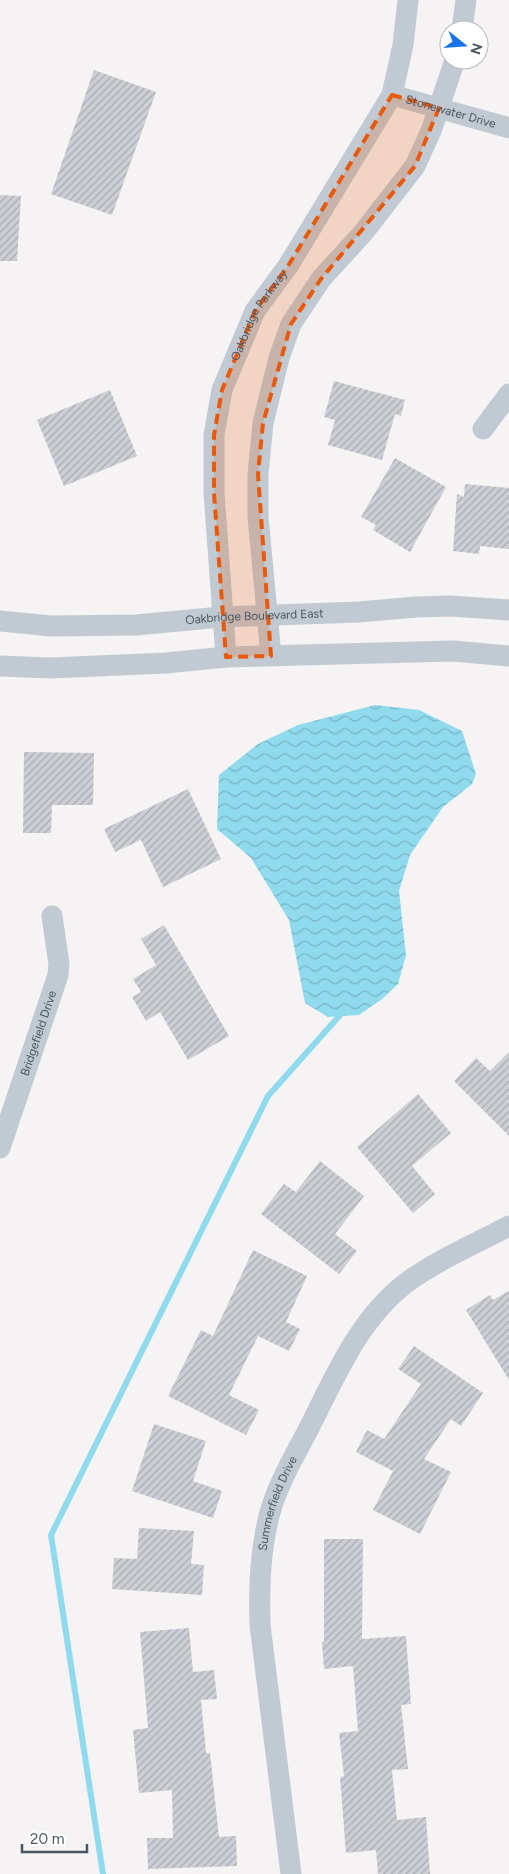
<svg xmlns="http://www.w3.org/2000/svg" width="509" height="1874" font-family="Figtree,sans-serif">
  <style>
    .water { fill: url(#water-waves) }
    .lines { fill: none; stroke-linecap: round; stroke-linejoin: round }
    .stream { stroke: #90daee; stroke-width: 6 }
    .building { fill: url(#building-hatch) }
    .minor { stroke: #c1cad2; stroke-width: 21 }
    .marked { fill: #e8590c; fill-opacity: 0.2; stroke: #e8590c; stroke-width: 4; stroke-dasharray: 10 6; stroke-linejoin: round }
    .labels { text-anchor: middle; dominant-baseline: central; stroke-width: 4.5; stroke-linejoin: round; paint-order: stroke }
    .street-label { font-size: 12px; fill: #4a5661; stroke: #fff }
  </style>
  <defs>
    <pattern id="water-waves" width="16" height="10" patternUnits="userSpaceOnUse" patternTransform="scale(1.25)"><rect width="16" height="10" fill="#90daee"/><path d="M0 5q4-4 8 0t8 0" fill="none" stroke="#78b4c4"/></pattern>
    <pattern id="building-hatch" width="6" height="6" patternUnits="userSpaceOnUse" patternTransform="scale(1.25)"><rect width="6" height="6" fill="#cdcfd5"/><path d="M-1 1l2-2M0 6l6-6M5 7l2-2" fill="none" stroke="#a8abb0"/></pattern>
  </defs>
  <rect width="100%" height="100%" fill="#f5f3f3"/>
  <path class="water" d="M 375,705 L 419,710 L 462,731 L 476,774 L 472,784 L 443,807 L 410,855 L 399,891 L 406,955 L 398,984 L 382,999 L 359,1015 L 328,1017 L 305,1003 L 289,920 L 251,858 L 217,829 L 219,775 L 258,744 L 298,725 Z"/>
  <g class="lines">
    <path class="stream" d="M 103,1874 L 51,1535 L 268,1096 L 341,1014"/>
  </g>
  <path class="building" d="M 94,70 L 156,92 L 112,215 L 51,194 Z
    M 0,195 L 21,196 L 17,261 L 0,261 Z
    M 334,381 L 405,400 L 401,416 L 395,414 L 382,460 L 328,445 L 335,420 L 324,417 Z
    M 110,390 L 137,456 L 64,486 L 37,420 Z
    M 395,458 L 446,487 L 410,552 L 373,530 L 376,525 L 361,517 Z
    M 465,484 L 509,488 L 509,549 L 480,546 L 479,554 L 453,551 L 457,494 L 464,497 Z
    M 24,752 L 94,753 L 93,805 L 52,805 L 51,833 L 23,833 Z
    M 188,789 L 221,859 L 163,887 L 141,840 L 115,852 L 104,829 Z
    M 164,925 L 229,1036 L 188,1060 L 160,1012 L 146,1021 L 132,997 L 141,992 L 133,979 L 156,965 L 141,939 Z
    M 509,1052 L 509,1136 L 454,1081 L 476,1058 L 490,1071 Z
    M 418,1094 L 451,1133 L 412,1166 L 435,1194 L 413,1213 L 357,1147 Z
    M 320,1161 L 364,1196 L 335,1234 L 357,1251 L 339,1274 L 261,1214 L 284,1184 L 296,1192 Z
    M 253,1250 L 307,1276 L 286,1322 L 300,1329 L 289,1351 L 258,1336 L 229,1395 L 259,1410 L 246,1435 L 168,1396 L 201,1330 L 213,1336 Z
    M 509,1291 L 509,1380 L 466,1310 L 490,1295 L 493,1300 Z
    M 414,1346 L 483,1393 L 461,1426 L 451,1419 L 424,1459 L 451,1472 L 420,1534 L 373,1510 L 393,1471 L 356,1452 L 367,1430 L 384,1439 L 421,1384 L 398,1369 Z
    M 154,1424 L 206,1441 L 193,1481 L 222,1491 L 213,1518 L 132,1491 Z
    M 139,1528 L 194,1531 L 191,1564 L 204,1565 L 202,1595 L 112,1589 L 114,1558 L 137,1559 Z
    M 324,1539 L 363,1539 L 362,1639 L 406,1636 L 411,1704 L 401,1705 L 408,1769 L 392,1770 L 397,1820 L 426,1817 L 430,1874 L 378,1874 L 376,1850 L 346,1853 L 340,1777 L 344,1776 L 339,1733 L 358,1731 L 353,1666 L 324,1669 L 322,1642 L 324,1642 Z
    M 189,1628 L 193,1672 L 214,1670 L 217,1699 L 201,1700 L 206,1753 L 210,1753 L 219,1837 L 236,1836 L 237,1866 L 148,1869 L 147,1838 L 173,1838 L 172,1790 L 139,1793 L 133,1730 L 148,1728 L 140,1632 Z"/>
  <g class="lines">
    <g class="minor">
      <path d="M 462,30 L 466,0"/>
      <path id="s1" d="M 392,95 L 509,128"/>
      <path d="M 483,429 L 509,394"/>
      <path id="s2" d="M 0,621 L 51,626 L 136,625 L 221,617 L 359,612 L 416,607 L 450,606 L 509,610"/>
      <path d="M 271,656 L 258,517 L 258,474 L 263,423 L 279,358 L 291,324 L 321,279 L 363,233 L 415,166 L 431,131 L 455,60"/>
      <path id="s3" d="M 226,657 L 214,493 L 214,435 L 222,390 L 255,311 L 288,266 L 392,95 L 403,45 L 408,0"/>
      <path d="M 0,666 L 51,668 L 166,663 L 226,657 L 453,651 L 509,656"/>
      <path id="s4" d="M 0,1148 L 58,975 L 59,964 L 52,916"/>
      <path id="s5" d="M 291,1874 L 260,1625 C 259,1587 260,1552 269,1516 C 277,1485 294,1457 308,1430 C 335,1377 358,1320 406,1283 C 437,1260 475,1244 509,1226"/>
    </g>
  </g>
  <path class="marked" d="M 392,95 L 439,108 L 415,166 L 321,279 L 291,324 L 263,423 L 258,474 L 271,656 L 226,657 L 214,493 L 214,435 L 222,390 L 255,311 L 288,266 Z"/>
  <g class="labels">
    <g class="street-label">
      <text stroke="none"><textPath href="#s1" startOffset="61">Stonewater Drive</textPath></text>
      <text stroke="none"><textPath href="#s3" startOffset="352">Oakbridge Parkway</textPath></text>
      <text stroke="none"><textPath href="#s2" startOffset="255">Oakbridge Boulevard East</textPath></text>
      <text stroke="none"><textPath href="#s4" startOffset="121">Bridgefield Drive</textPath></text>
      <text stroke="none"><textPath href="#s5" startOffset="375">Summerfield Drive</textPath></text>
    </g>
  </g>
  <g transform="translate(464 45) rotate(107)"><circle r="24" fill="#ffffff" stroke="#b7bbc0"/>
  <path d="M0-4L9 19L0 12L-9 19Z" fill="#1a73e8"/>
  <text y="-8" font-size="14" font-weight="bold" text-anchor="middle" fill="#4a5661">N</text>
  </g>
  <path d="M22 1844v8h65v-8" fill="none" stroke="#4a5661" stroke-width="2.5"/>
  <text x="30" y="1844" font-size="15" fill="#4a5661" stroke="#ffffff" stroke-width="4" paint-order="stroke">20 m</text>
</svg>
